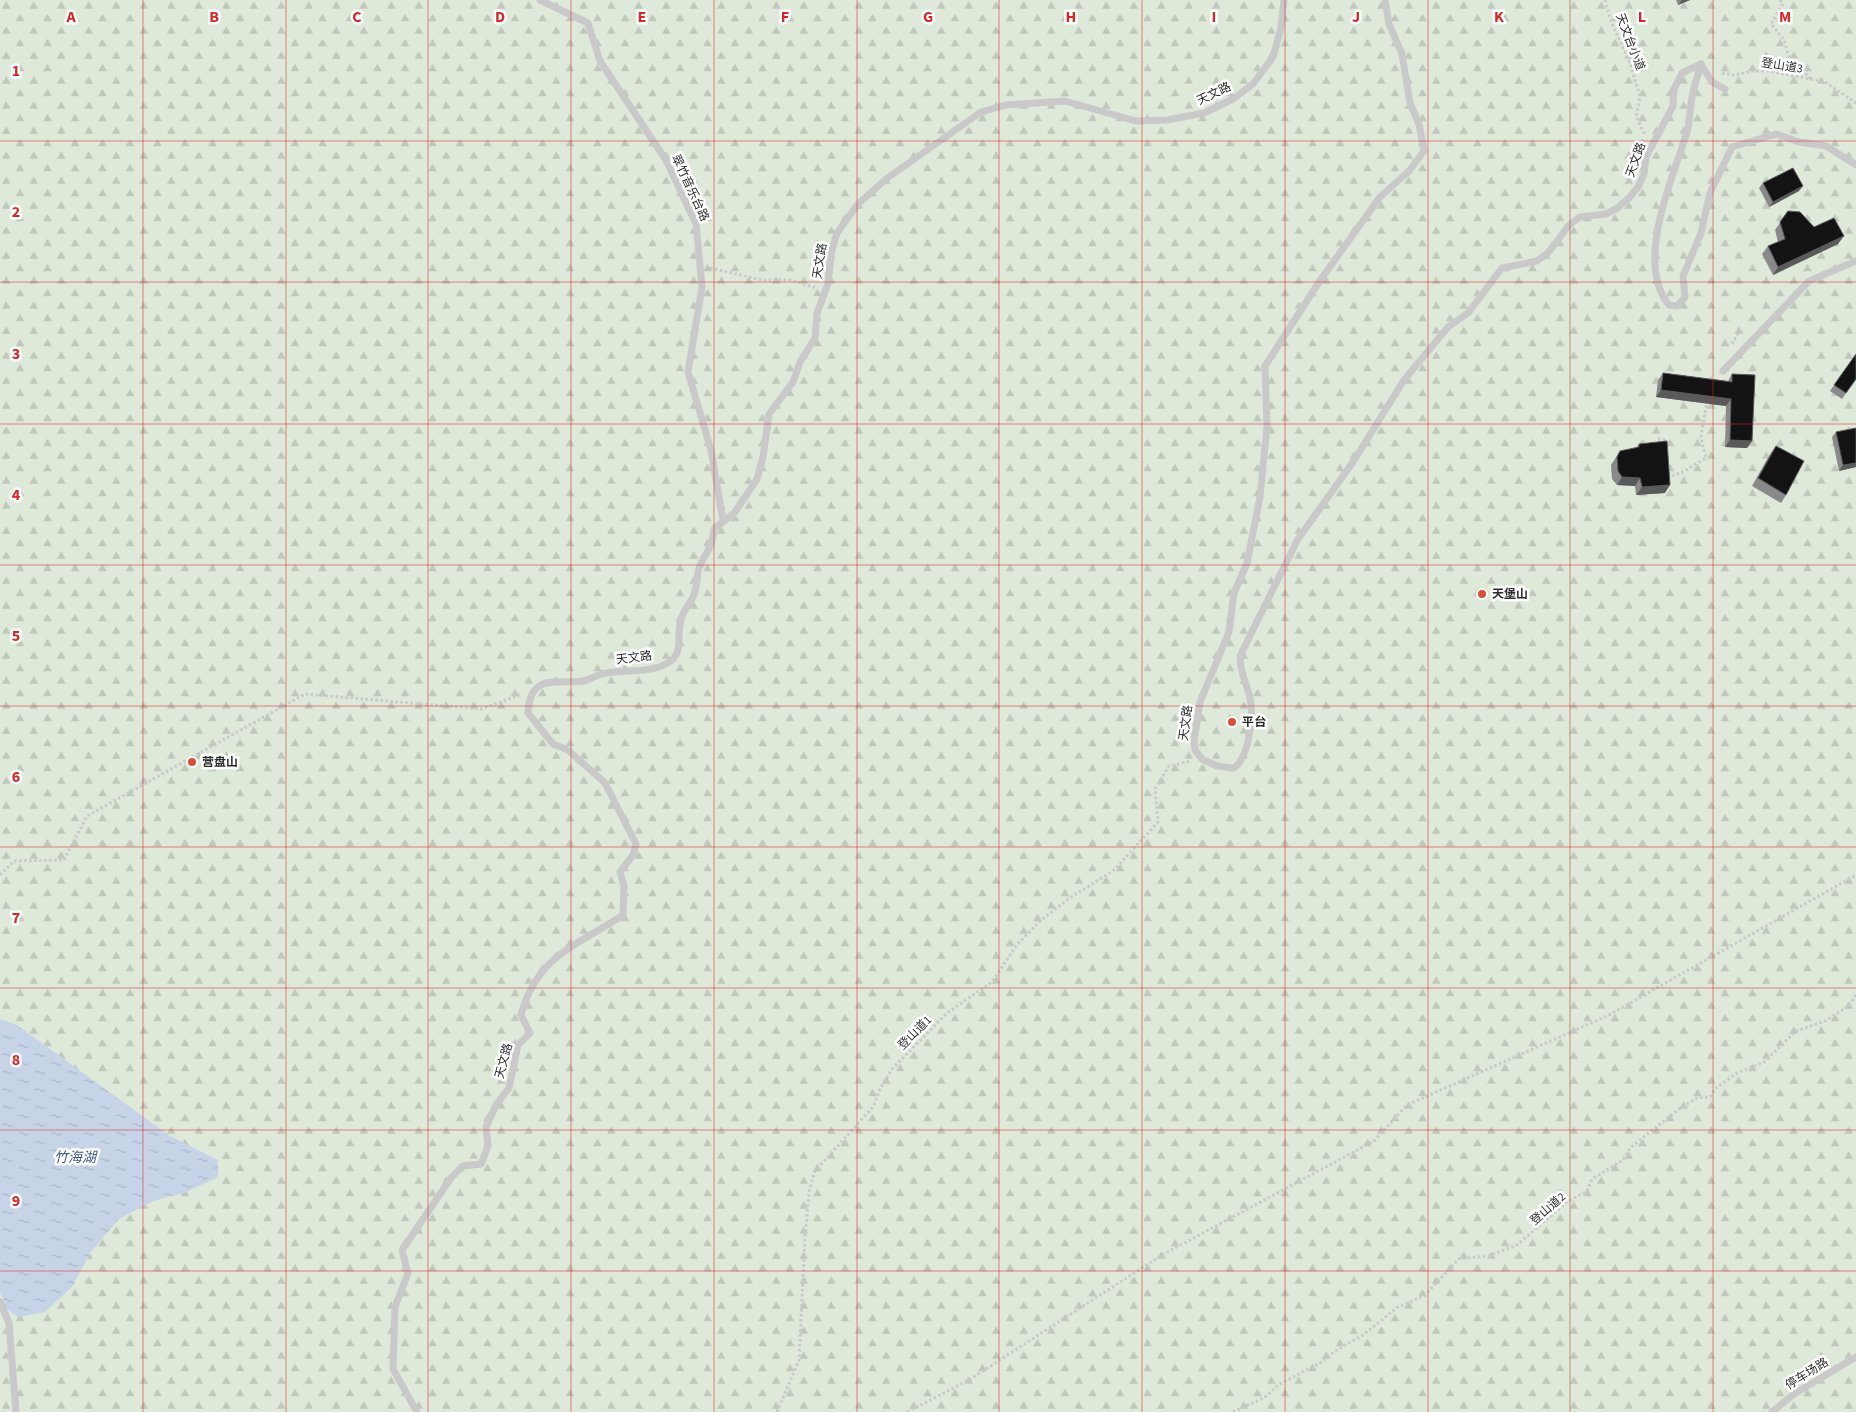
<svg xmlns="http://www.w3.org/2000/svg" width="1856" height="1412" font-family="'Source Sans 3','Noto Sans SC',sans-serif">
  <style>
    .forest { fill: url(#forest-firs) }
    .water { fill: url(#water-ripples) }
    .lines { fill: none; stroke-linecap: round; stroke-linejoin: round }
    .path { stroke: #c9c9c9; stroke-width: 3; stroke-dasharray: 2.5 2.5; stroke-linecap: butt }
    .service { stroke: #c9c9c9; stroke-width: 7 }
    .wall { fill: #898989 }
    .shaded-wall { fill: #5a5a5a }
    .building { fill: #131313; stroke: #5a5a5a }
    .grid { fill: none; stroke: #d62828; stroke-width: 1; stroke-opacity: 0.55 }
    .poi-dot { fill: #d84e39; stroke: #fff; stroke-width: 2 }
    .labels { text-anchor: middle; dominant-baseline: central; stroke-width: 5; stroke-linejoin: round; paint-order: stroke }
    .street-label { font-size: 12px; fill: #2c2c2c; stroke: #fff }
    .poi-label { font-size: 12px; font-weight: bold; fill: #2c2c2c; stroke: #fff; text-anchor: start }
    .water-label { font-size: 14px; font-style: italic; fill: #405d87; stroke: #fff }
    .grid-label { font-size: 16px; text-anchor: middle; font-weight: bold; fill: #d62828; stroke: #fff; stroke-width: 5; stroke-linejoin: round; paint-order: stroke }
  </style>
  <defs>
    <pattern id="forest-firs" width="22" height="20" patternUnits="userSpaceOnUse" patternTransform="scale(1.25)"><rect width="22" height="20" fill="#dfe9da"/><path d="M5 1l3.5 6h-7zM16 11l3.5 6h-7z" fill="#c0c8bb"/></pattern>
    <pattern id="water-ripples" width="26" height="14" patternUnits="userSpaceOnUse" patternTransform="scale(1.25)"><rect width="26" height="14" fill="#c7d4e8"/><path d="M2 4q2-2 4 0t4 0M15 11q2-2 4 0t4 0" fill="none" stroke="#abb6c7"/></pattern>
  </defs>
  <rect width="100%" height="100%" fill="#fff"/>
  <path class="forest" d="M 0,0 L 1856,0 L 1856,1412 L 0,1412 Z"/>
  <path class="water" d="M 0,1019 L 17,1025 L 170,1136 L 218,1160 L 218,1177 L 184,1193 L 153,1201 L 119,1219 L 90,1253 L 73,1286 L 45,1312 L 18,1317 L 8,1310 L 0,1292 Z"/>
  <g class="lines">
    <path class="path" d="M 1605,0 L 1612,24 L 1629,60 L 1640,97 L 1636,116 L 1645,135
      M 1780,0 L 1783,4 L 1771,24 L 1784,40 L 1789,57 L 1812,80
      M 1722,73 L 1734,75 L 1753,71 L 1768,71 L 1825,82 L 1856,103
      M 710,268 L 762,280 L 791,280 L 816,288
      M 1732,344 L 1739,332 L 1745,332
      M 1658,439 L 1666,440 L 1666,445
      M 1667,477 L 1681,473 L 1706,458 L 1701,437 L 1707,401
      M 0,875 L 14,861 L 64,860 L 87,816 L 305,694 L 481,709 L 520,695
      M 777,1412 L 799,1360 L 805,1238 L 809,1192 L 815,1171 L 873,1107 L 881,1087 L 893,1068 L 947,1013 L 992,982 L 1016,946 L 1039,922 L 1067,900 L 1114,870 L 1158,822 L 1155,789 L 1169,766 L 1191,761
      M 907,1412 L 969,1380 L 1162,1255 L 1374,1141 L 1407,1105 L 1609,1015 L 1856,875
      M 1233,1412 L 1264,1398 L 1278,1385 L 1320,1363 L 1338,1349 L 1363,1335 L 1398,1307 L 1424,1296 L 1459,1259 L 1489,1256 L 1517,1245 L 1567,1202 L 1587,1191 L 1592,1179 L 1623,1160 L 1630,1148 L 1679,1109 L 1697,1098 L 1710,1097 L 1716,1088 L 1737,1073 L 1764,1062 L 1796,1031 L 1825,1021 L 1849,1006 L 1856,995"/>
    <path class="service" d="M 540,0 L 588,23 L 600,61 L 666,160 L 696,224 L 702,287 L 688,372 L 711,450 L 723,521
      M 1385,0 L 1389,24 L 1402,54 L 1410,103 L 1419,124 L 1424,151 L 1409,171 L 1380,197 L 1319,282 L 1265,366 L 1267,426 L 1260,497 L 1247,563 L 1234,593 L 1229,632 L 1200,702 L 1194,741 L 1195,750 L 1202,759 L 1217,766 L 1234,768 C 1249,757 1254,716 1250,698 C 1246,681 1240,674 1240,656 L 1298,539 L 1353,462 L 1404,380 L 1448,327 L 1468,313 L 1502,268 L 1537,261 L 1548,253 L 1569,225 L 1580,217 L 1606,214 L 1616,209 L 1629,198 L 1638,187 L 1644,174 L 1646,157 L 1673,106 L 1674,89 L 1682,73 L 1701,64
      M 1701,64 C 1698,75 1694,86 1692,97 C 1690,108 1690,121 1687,132 C 1673,178 1634,263 1669,305 L 1677,306 L 1685,297 L 1683,276 L 1701,233 L 1710,193 L 1732,147 L 1776,134 L 1799,142 L 1826,146 L 1856,165
      M 1701,64 L 1712,82 L 1725,89
      M 1723,371 L 1809,281 L 1856,261
      M 0,1302 L 9,1323 L 16,1412
      M 417,1412 L 393,1369 L 395,1307 L 408,1273 L 402,1250 L 451,1178 L 463,1166 L 481,1164 L 488,1146 L 486,1127 L 496,1105 L 509,1088 L 518,1045 L 530,1033 L 521,1015 C 537,955 577,946 623,915 L 624,886 L 620,872 L 633,855 L 636,844 L 605,783 L 568,750 L 553,744 L 528,713 C 530,671 559,685 584,681 C 592,679 598,674 606,673 C 624,670 649,673 666,664 C 684,655 677,639 680,624 C 682,610 688,608 693,597 C 698,587 696,577 699,568 C 706,550 712,551 714,529 L 735,512 L 757,479 L 763,457 L 769,414 L 793,382 L 800,362 L 815,338 L 817,313 L 828,284 L 831,254 L 837,233 L 858,204 L 886,179 L 981,112 L 1006,105 L 1065,101 L 1136,121 L 1167,120 L 1204,113 L 1233,99 L 1253,84 L 1273,57 L 1281,28 L 1284,0
      M 1772,1412 L 1794,1394 L 1856,1357"/>
  </g>
  <path class="wall" d="M 1676,0 L 1690,0 L 1678,5 Z
    M 1763,183 L 1799,191 L 1769,207 L 1759,188 Z
    M 1788,211 L 1814,227 L 1838,244 L 1773,275 L 1762,254 L 1768,246 L 1778,242 L 1775,230 Z
    M 1856,354 L 1856,379 L 1842,399 L 1830,391 Z
    M 1663,373 L 1728,381 L 1732,374 L 1752,441 L 1747,448 L 1725,447 L 1726,406 L 1656,397 L 1658,380 Z
    M 1856,428 L 1856,467 L 1839,471 L 1832,437 L 1836,432 Z
    M 1639,444 L 1665,493 L 1636,495 L 1635,486 L 1617,485 L 1612,479 L 1611,465 L 1620,451 L 1636,448 Z
    M 1776,446 L 1786,495 L 1781,503 L 1752,486 L 1770,454 Z"/>
  <path class="shaded-wall" d="M 1682,0 L 1690,0 L 1678,5 Z
    M 1803,186 L 1799,191 L 1769,207 L 1773,202 Z
    M 1844,236 L 1838,244 L 1773,275 L 1778,267 Z
    M 1661,390 L 1731,399 L 1726,406 L 1656,397 Z
    M 1730,440 L 1752,441 L 1747,448 L 1725,447 Z
    M 1856,463 L 1856,467 L 1839,471 L 1843,465 Z
    M 1622,477 L 1640,478 L 1635,486 L 1617,485 Z
    M 1670,485 L 1665,493 L 1636,495 L 1642,487 Z"/>
  <path class="building" d="M 1793,168 L 1803,186 L 1773,202 L 1763,183 Z
    M 1788,211 L 1800,212 L 1814,227 L 1834,218 L 1844,236 L 1778,267 L 1768,246 L 1785,239 L 1780,222 Z
    M 1856,354 L 1856,379 L 1846,393 L 1834,385 Z
    M 1663,373 L 1732,382 L 1732,374 L 1755,375 L 1752,441 L 1730,440 L 1731,399 L 1661,390 Z
    M 1856,428 L 1856,463 L 1843,465 L 1836,432 Z
    M 1667,441 L 1670,485 L 1642,487 L 1640,478 L 1622,477 L 1618,471 L 1617,457 L 1620,451 L 1639,447 L 1639,444 Z
    M 1776,446 L 1804,461 L 1786,495 L 1758,478 Z"/>
  <path class="grid" d="M 143,0 L 143,1412M 286,0 L 286,1412M 428,0 L 428,1412M 571,0 L 571,1412M 714,0 L 714,1412M 857,0 L 857,1412M 999,0 L 999,1412M 1142,0 L 1142,1412M 1285,0 L 1285,1412M 1428,0 L 1428,1412M 1570,0 L 1570,1412M 1713,0 L 1713,1412M 0,141 L 1856,141M 0,282 L 1856,282M 0,424 L 1856,424M 0,565 L 1856,565M 0,706 L 1856,706M 0,847 L 1856,847M 0,988 L 1856,988M 0,1130 L 1856,1130M 0,1271 L 1856,1271"/>
  <g class="poi-dot">
    <circle cx="1482" cy="594" r="5"/>
    <circle cx="1232" cy="722" r="5"/>
    <circle cx="192" cy="762" r="5"/>
  </g>
  <g class="labels">
    <g class="street-label">
      <text transform="translate(1630 42) rotate(69)">天文台小道</text>
      <text transform="translate(1782 66) rotate(9)">登山道3</text>
      <text transform="translate(1214 94) rotate(-26)">天文路</text>
      <text transform="translate(1636 160) rotate(-70)">天文路</text>
      <text transform="translate(690 188) rotate(65)">翠竹音乐台路</text>
      <text transform="translate(820 261) rotate(-81)">天文路</text>
      <text transform="translate(634 658) rotate(-7)">天文路</text>
      <text transform="translate(1186 723) rotate(-82)">天文路</text>
      <text transform="translate(915 1033) rotate(-45)">登山道1</text>
      <text transform="translate(504 1061) rotate(-75)">天文路</text>
      <text transform="translate(1548 1209) rotate(-41)">登山道2</text>
      <text transform="translate(1807 1374) rotate(-32)">停车场路</text>
    </g>
    <g class="poi-label">
      <text x="1492" y="594">天堡山</text>
      <text x="1242" y="722">平台</text>
      <text x="202" y="762">营盘山</text>
    </g>
    <g class="water-label">
      <text x="75" y="1158">竹海湖</text>
    </g>
  </g>
  <g class="grid-label">
    <text x="71" y="22">A</text>
    <text x="214" y="22">B</text>
    <text x="357" y="22">C</text>
    <text x="500" y="22">D</text>
    <text x="642" y="22">E</text>
    <text x="785" y="22">F</text>
    <text x="928" y="22">G</text>
    <text x="1071" y="22">H</text>
    <text x="1214" y="22">I</text>
    <text x="1356" y="22">J</text>
    <text x="1499" y="22">K</text>
    <text x="1642" y="22">L</text>
    <text x="1785" y="22">M</text>
    <text x="16" y="76">1</text>
    <text x="16" y="217">2</text>
    <text x="16" y="359">3</text>
    <text x="16" y="500">4</text>
    <text x="16" y="641">5</text>
    <text x="16" y="782">6</text>
    <text x="16" y="923">7</text>
    <text x="16" y="1065">8</text>
    <text x="16" y="1206">9</text>
  </g>
</svg>
